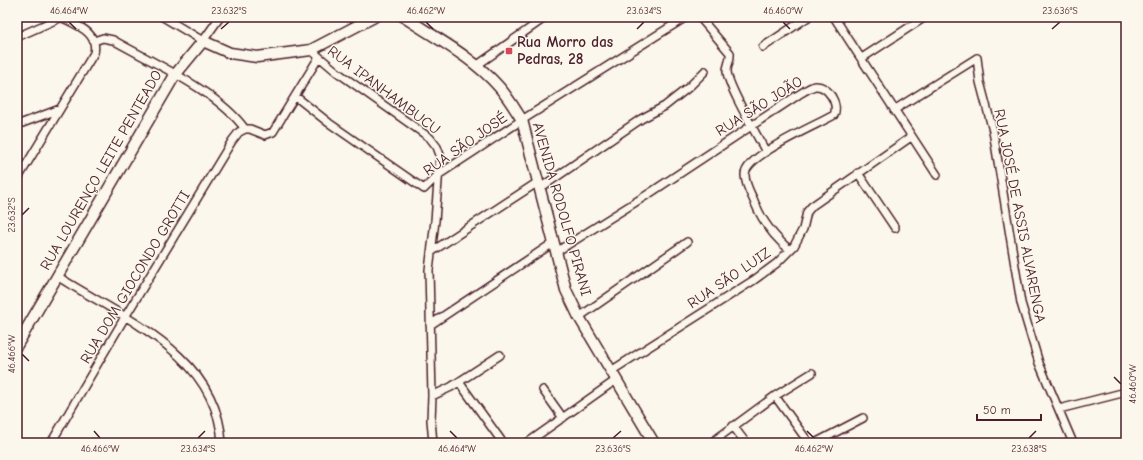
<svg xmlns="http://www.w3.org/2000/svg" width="1143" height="460" font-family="'Comic Neue',sans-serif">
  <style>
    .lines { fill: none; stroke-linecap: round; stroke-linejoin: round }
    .minor-casing { stroke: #4a1f2b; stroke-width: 10 }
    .secondary-casing { stroke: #4a1f2b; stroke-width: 13 }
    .minor { stroke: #fbf7ec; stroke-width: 7 }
    .secondary { stroke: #fbf7ec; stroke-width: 10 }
    .ticks { fill: none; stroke: #4a1f2b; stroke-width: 1.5 }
    .poi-dot { fill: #d1495b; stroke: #fbf7ec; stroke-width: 1.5 }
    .labels { text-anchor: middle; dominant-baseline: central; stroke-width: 3; stroke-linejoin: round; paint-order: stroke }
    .poi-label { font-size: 15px; font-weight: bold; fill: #4a1f2b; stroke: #fbf7ec; text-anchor: start }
    .street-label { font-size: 15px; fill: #4a1f2b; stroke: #fbf7ec }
    .neatline { fill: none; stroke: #4a1f2b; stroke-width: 1.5 }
    .ticks-label { font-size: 10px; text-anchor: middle; fill: #4a1f2b }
  </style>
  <rect width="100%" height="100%" fill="#fbf7ec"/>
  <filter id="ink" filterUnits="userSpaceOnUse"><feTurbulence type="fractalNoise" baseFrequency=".025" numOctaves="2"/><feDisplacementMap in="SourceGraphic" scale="8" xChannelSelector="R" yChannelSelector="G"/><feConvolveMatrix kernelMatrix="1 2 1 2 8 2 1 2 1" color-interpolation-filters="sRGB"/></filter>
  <g filter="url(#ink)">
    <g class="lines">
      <g class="minor-casing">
        <path id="minor" d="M 163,17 L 203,41 L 220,17
          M 834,17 L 937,175
          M 702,20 L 730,53 C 731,60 727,64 727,71 C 727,85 758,137 766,152
          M 17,37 L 62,17
          M 94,41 L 103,38 L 113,40 C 153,63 218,91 245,129
          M 763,47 L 808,17
          M 311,50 L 337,72 L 430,138 L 437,147 L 440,155 L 435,221 L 429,270 L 432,396 L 431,420 L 433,443
          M 862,58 L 925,17
          M 977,58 L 980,82 L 993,131 L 1021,303 L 1039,363 L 1073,443
          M 476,66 L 546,17
          M 295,96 L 329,123 L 424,189 L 438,175 L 522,120 L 686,17
          M 894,110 L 977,58
          M 17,125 L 60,109
          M 245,129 L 250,129 L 265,135 L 273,132 L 319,57
          M 858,173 L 895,228
          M 17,180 L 94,53 C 99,32 76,25 61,17
          M 540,188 L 641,119 L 665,106 L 689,87 L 705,71
          M 431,252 L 538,182
          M 556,252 L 650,193 L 798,95 C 803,92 810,87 815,86 C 828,85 839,104 834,115 C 817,125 745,155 745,175 C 745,184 751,194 754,201 C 762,221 774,237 790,250
          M 57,276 C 122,318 217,353 222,443
          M 579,317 L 687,242
          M 430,325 L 553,243
          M 611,371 L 754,280 L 777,263 L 794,246 L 803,229 L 807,212 L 812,206 L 911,137
          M 459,382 L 503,443
          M 543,390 L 563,418
          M 432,396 L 451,387 L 500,355
          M 775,396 L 809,443
          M 1059,409 L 1126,392
          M 733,426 L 746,443
          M 51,443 L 125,317 L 232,141 L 239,132 L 245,129
          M 527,443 L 616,380
          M 711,443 L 775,396 L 812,373
          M 815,443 L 863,418"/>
      </g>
      <g class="secondary-casing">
        <path id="secondary" d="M 404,17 C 436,38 474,58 499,87 C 508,97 515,109 522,120 L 566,290 L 579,317 L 654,443
          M 17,345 L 175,75 L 203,41 L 230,53 L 257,57 L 311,50 L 374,17"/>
      </g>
      <use href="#minor" class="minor"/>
      <use href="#secondary" class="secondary"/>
    </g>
  </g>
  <path class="ticks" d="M 69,22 L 76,29M 426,22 L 433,29M 783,22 L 790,29M 221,29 L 229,22M 637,29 L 644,22M 1052,29 L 1060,22M 22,215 L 29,208M 22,354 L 29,361M 1114,377 L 1121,384M 94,431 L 100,438M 450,431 L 457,438M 807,431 L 814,438M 198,438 L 205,431M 613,438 L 621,431M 1029,438 L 1036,431"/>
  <rect class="poi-dot" x="505" y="47" width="8" height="8" rx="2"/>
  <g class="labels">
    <g class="poi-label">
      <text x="517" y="42">Rua Morro das<tspan x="517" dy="17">Pedras, 28</tspan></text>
    </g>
    <g class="street-label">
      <text transform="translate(384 90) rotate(37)">RUA IPANHAMBUCU</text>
      <text transform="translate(759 106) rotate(-32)">RUA SÃO JOÃO</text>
      <text transform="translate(465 144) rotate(-35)">RUA SÃO JOSÉ</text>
      <text transform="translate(101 170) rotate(-60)">RUA LOURENÇO LEITE PENTEADO</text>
      <text transform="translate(562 209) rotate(74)">AVENIDA RODOLFO PIRANI</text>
      <text transform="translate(1020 216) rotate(79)">RUA JOSÉ DE ASSIS ALVARENGA</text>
      <text transform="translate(135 277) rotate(-59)">RUA DOM GIOCONDO GROTTI</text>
      <text transform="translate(729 278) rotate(-34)">RUA SÃO LUIZ</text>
    </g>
  </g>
  <rect width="1143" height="460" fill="none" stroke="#fbf7ec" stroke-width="44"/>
  <path d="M977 414v6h64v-6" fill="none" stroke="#4a1f2b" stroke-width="2"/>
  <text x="983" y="414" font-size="12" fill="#4a1f2b" stroke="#fbf7ec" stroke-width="3" paint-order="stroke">50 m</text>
  <rect x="22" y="22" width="1099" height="416" class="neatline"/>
  <g class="ticks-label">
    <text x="69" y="14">46.464°W</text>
    <text x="229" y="14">23.632°S</text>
    <text x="426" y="14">46.462°W</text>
    <text x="644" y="14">23.634°S</text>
    <text x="783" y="14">46.460°W</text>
    <text x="1060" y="14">23.636°S</text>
    <text transform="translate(11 215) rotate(-90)" y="4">23.632°S</text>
    <text transform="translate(11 354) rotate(-90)" y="4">46.466°W</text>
    <text transform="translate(1132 384) rotate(-90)" y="4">46.460°W</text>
    <text x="100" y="452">46.466°W</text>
    <text x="198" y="452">23.634°S</text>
    <text x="457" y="452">46.464°W</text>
    <text x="613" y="452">23.636°S</text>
    <text x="814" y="452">46.462°W</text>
    <text x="1029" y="452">23.638°S</text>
  </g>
</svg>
